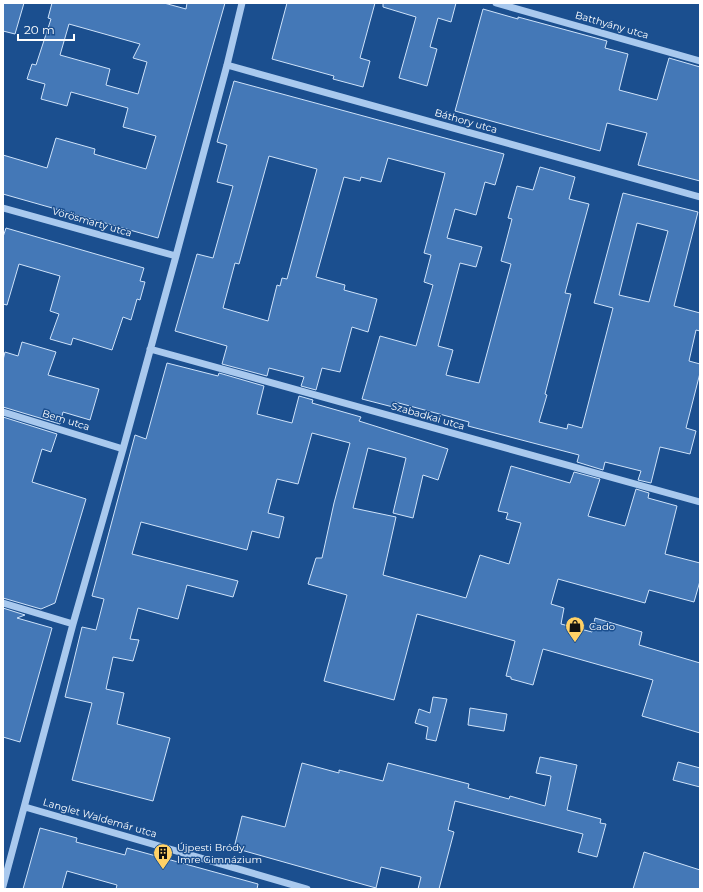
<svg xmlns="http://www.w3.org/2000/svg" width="703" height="892" font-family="Montserrat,sans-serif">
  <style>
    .building { fill: #4478b7; stroke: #cfe3fa; fill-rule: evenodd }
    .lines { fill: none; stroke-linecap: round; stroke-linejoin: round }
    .minor { stroke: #a9c9ee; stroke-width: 7 }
    .labels { text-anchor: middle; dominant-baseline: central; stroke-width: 3; stroke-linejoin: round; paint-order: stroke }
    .street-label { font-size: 10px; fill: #fff; stroke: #1b4f8f }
    .poi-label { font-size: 10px; fill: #fff; stroke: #1b4f8f; text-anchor: start }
  </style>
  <rect width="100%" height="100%" fill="#1b4f8f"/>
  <path class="building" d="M 3,3 L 24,3 L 15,34 L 3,31 Z
    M 52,3 L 164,3 L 186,9 L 187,3 L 225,3 L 158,238 L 3,194 L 3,155 L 47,168 L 56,138 L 95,149 L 94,154 L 146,169 L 156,136 L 123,127 L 128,108 L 71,92 L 67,106 L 41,99 L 45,84 L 27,79 L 32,64 L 36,65 L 51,19 L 48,18 ZM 69,24 L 140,44 L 133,58 L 147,62 L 138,94 L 106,85 L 110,69 L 60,55 Z
    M 287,3 L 375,3 L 360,58 L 370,61 L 363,87 L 333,79 L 334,76 L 272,59 Z
    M 383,3 L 456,3 L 451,22 L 438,18 L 430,47 L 437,49 L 427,86 L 399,78 L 416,17 L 383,7 Z
    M 483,9 L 518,19 L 518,17 L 607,41 L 605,48 L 628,54 L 619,90 L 657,100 L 669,58 L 700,67 L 700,181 L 638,165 L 647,133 L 607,123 L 600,151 L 455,111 Z
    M 234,81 L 504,154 L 495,185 L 485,182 L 476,215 L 455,209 L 447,238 L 482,247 L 476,267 L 460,263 L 438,346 L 453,350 L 446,375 L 479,383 L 511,264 L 501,261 L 512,219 L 508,218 L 517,186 L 533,190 L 540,167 L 575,177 L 569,199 L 589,204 L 565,293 L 571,294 L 545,394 L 547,395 L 539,422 L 567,429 L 568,424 L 582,428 L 613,308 L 594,303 L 623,193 L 698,212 L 674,306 L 700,313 L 700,331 L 696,330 L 689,361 L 700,364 L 700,373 L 686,428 L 696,431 L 690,454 L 660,447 L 651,483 L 638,480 L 641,471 L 605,462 L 603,470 L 577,462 L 579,455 L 468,426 L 469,422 L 395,402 L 393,407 L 362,399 L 380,336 L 416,346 L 433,285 L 424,282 L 431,255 L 424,253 L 445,173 L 388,158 L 381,182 L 361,177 L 360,181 L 344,177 L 316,277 L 345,285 L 344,290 L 377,299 L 368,332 L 352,327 L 340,372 L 322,368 L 316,390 L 301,386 L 304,377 L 269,368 L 267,376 L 222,364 L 227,346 L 175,331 L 197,254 L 213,258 L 233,186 L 217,182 L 227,145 L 217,142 ZM 269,156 L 317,169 L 287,279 L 282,278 L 280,286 L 277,285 L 268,321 L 223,308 L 235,263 L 239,264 ZM 637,223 L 668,231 L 649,302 L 619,295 Z
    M 6,228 L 144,268 L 140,281 L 145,282 L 140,300 L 137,299 L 131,320 L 123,317 L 112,350 L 73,338 L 71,345 L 50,339 L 59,314 L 50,311 L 60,276 L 19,264 L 7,305 L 3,304 L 3,237 Z
    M 22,342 L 56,352 L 48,375 L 99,389 L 90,420 L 63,412 L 60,424 L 3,407 L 3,360 L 5,352 L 18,356 Z
    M 167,363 L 218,376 L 219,373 L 264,386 L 257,414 L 292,423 L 299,396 L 313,400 L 312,403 L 361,417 L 359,421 L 448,449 L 438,480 L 423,475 L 413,518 L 393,513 L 406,458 L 368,448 L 353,508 L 396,517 L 383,575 L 466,598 L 480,555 L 509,564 L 521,523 L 506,519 L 508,513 L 498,511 L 511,466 L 570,483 L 574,472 L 600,479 L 588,516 L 625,526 L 636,489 L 649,493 L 648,498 L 677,506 L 665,554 L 700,563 L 700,581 L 694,602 L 649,590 L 645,603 L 558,579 L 551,604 L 564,608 L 561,624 L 592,632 L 595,618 L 642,632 L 639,645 L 700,663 L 700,733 L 642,716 L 653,680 L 543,649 L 533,685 L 511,679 L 511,677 L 506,676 L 515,641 L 417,614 L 394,700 L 324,681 L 347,595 L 308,584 L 316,558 L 322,558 L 334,503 L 350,443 L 312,433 L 298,484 L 277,479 L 268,513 L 284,517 L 279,538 L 252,531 L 247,550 L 141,522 L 132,554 L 238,581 L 233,597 L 187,585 L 178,619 L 138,608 L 130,639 L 139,640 L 133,661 L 113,657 L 106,689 L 124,693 L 117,724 L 170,738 L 153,801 L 72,780 L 92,703 L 65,697 L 82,627 L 96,630 L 104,599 L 92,596 L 135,435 L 146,439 Z
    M 3,417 L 57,434 L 51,452 L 42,449 L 32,482 L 86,499 L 55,603 L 41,609 L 3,598 Z
    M 3,608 L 25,615 L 17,618 L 52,628 L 20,742 L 3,737 Z
    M 433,697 L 447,699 L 436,741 L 426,739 L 428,727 L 415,723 L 419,709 L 430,713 Z
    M 470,708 L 507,714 L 504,731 L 468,725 Z
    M 540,757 L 577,765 L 567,810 L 601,819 L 600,823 L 606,824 L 597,857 L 578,852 L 583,834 L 455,801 L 448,830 L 454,832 L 439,889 L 418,889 L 421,877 L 381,867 L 376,888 L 234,848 L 242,816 L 285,827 L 302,763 L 339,773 L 339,770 L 383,781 L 388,763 L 469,784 L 468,788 L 509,799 L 510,796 L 545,806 L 551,776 L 536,773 Z
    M 678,762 L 700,768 L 700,787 L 673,780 Z
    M 40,828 L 77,838 L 76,842 L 125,855 L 127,848 L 258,884 L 257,889 L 116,889 L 117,885 L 67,871 L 62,889 L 23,889 Z
    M 644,852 L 700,870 L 700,889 L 633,889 Z"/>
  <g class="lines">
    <path class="minor" d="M 496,3 L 700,61
      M 227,65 L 700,197
      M 3,208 L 176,256
      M 150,349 L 700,502
      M 3,412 L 123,449
      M 3,603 L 73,624
      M 25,807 L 307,889
      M 3,886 L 73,624 L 123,449 L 176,256 L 227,65 L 242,3"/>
  </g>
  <defs>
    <g id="shop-pin" transform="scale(1)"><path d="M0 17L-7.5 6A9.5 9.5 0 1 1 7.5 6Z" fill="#ffd166" stroke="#1b4f8f"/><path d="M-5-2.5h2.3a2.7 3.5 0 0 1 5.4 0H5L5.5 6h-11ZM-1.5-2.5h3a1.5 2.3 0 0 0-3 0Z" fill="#111"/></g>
    <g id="building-pin" transform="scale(1)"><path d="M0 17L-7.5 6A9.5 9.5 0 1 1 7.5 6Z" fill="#ffd166" stroke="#1b4f8f"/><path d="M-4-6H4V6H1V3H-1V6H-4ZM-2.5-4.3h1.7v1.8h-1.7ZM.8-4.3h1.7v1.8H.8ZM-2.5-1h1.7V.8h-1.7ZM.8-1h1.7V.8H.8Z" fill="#111"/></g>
  </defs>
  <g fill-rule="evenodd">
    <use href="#shop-pin" x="575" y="626"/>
    <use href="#building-pin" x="163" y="853"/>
  </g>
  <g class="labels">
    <g class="street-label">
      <text transform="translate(612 25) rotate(16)">Batthyány utca</text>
      <text transform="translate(466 121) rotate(16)">Báthory utca</text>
      <text transform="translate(92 222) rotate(16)">Vörösmarty utca</text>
      <text transform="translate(428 416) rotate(16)">Szabadkai utca</text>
      <text transform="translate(66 420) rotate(17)">Bem utca</text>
      <text transform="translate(100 818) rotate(16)">Langlet Waldemár utca</text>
    </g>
    <g class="poi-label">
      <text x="589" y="626">Cado</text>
      <text x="177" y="847">Újpesti Bródy<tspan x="177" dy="12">Imre Gimnázium</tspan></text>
    </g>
  </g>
  <rect width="703" height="892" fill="none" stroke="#ffffff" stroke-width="8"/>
  <path d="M18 34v6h56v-6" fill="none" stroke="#ffffff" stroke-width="2"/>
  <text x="24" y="34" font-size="12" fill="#ffffff" stroke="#1b4f8f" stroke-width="3" paint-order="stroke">20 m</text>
</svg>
